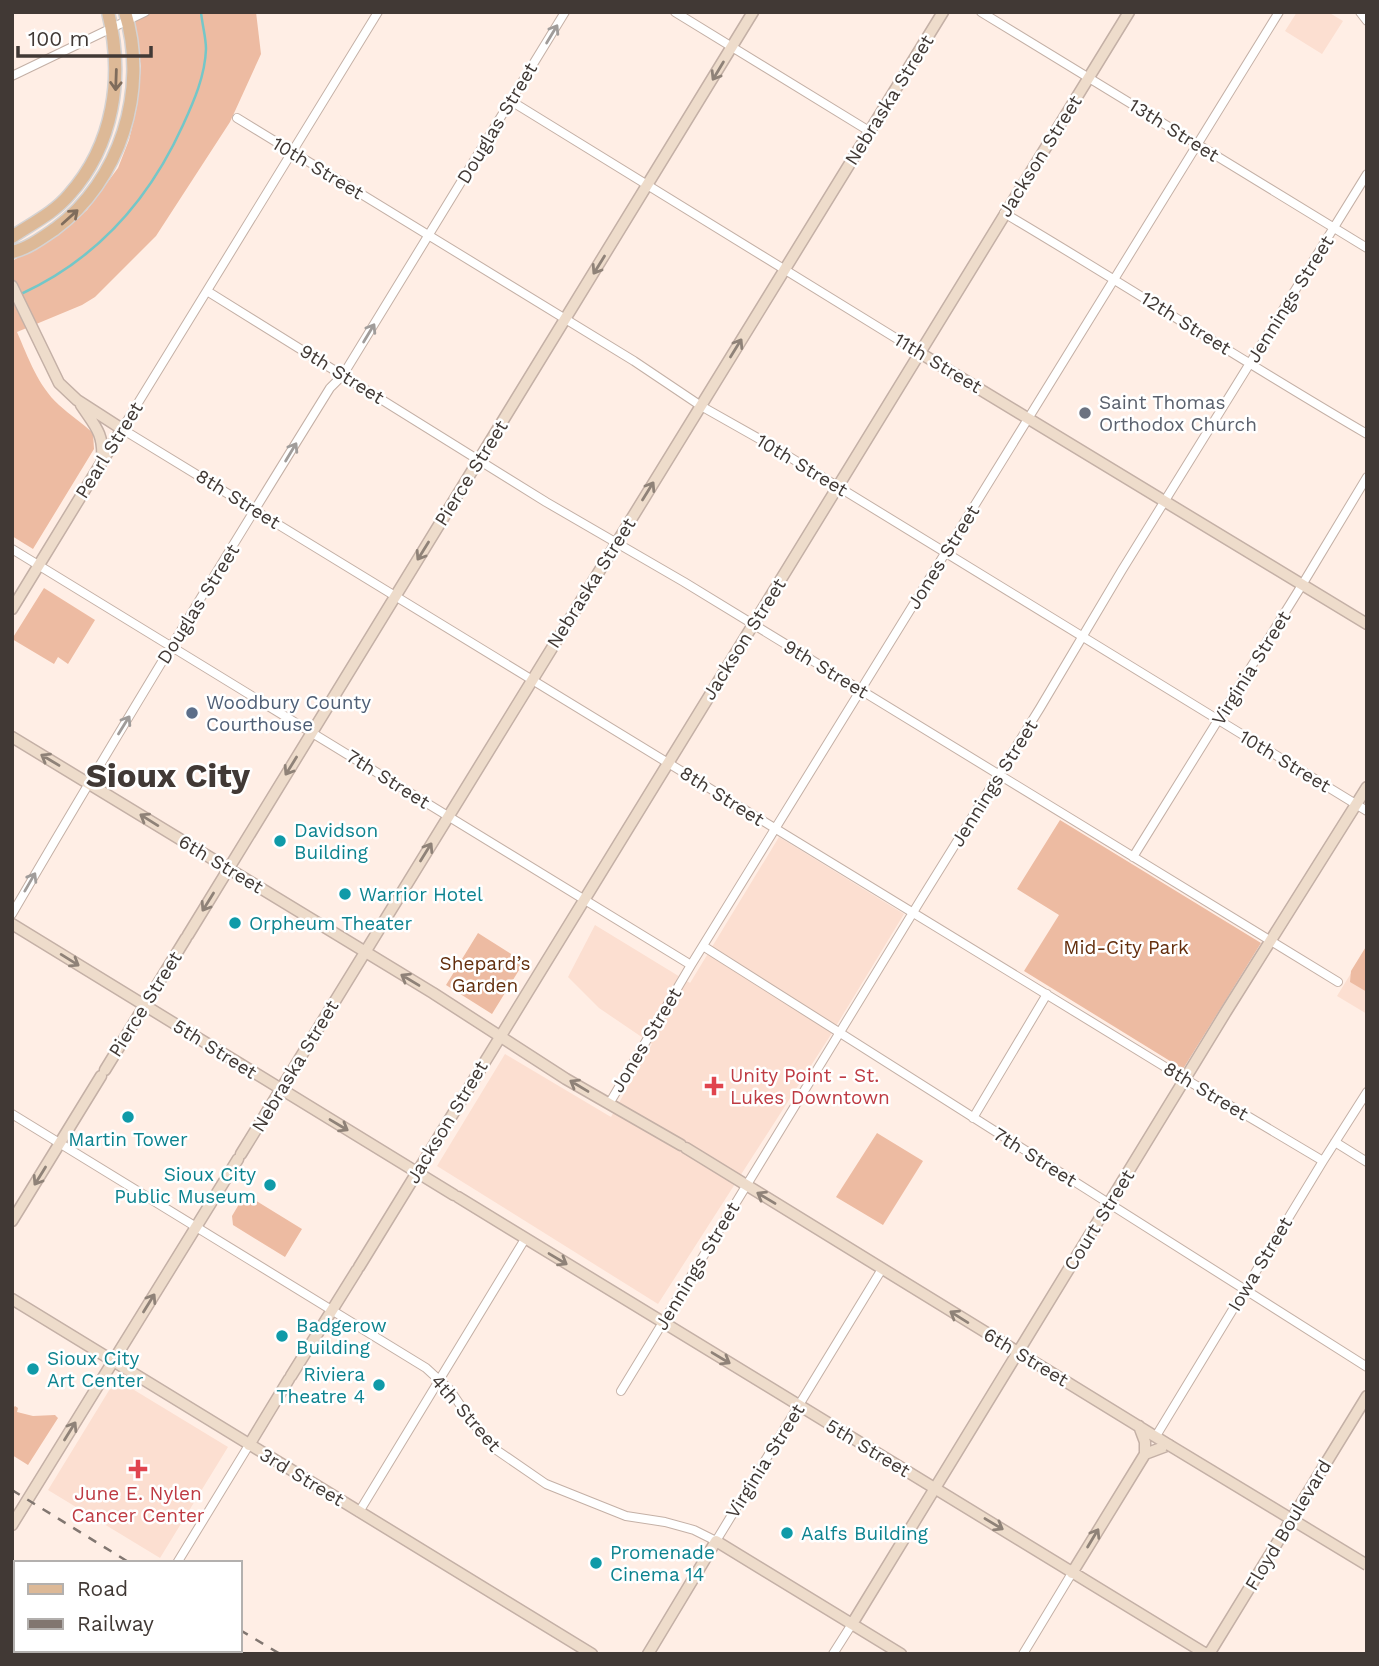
<svg xmlns="http://www.w3.org/2000/svg" width="1379" height="1666" font-family="'Work Sans',sans-serif">
  <style>
    .built { fill: #fcdfd1 }
    .green { fill: #edbba2 }
    .lines { fill: none; stroke-linecap: round; stroke-linejoin: round }
    .stream { stroke: #74c7c8; stroke-width: 2.5 }
    .street-casing { stroke: #c4b0a6; stroke-width: 10 }
    .secondary-casing { stroke: #c4b0a6; stroke-width: 13 }
    .primary-casing { stroke: #d5d3d3; stroke-width: 15 }
    .street { stroke: #fff; stroke-width: 8 }
    .secondary { stroke: #eedccb; stroke-width: 10 }
    .primary { stroke: #ddb997; stroke-width: 12 }
    .rail { stroke: #817670; stroke-width: 2.5; stroke-dasharray: 9 9; stroke-linecap: butt }
    .secondary-bridge-casing { stroke: #c4b0a6; stroke-width: 13; stroke-linecap: butt }
    .secondary-bridge { stroke: #eedccb; stroke-width: 10 }
    .oneway { stroke: #a09c9a }
    .oneway2 { stroke: #8f8278 }
    .oneway3 { stroke: #7f6c5c }
    .worship-dot { fill: #6b7280; stroke: #fff; stroke-width: 2.5 }
    .service-dot { fill: #5c6f8a; stroke: #fff; stroke-width: 2.5 }
    .culture-dot { fill: #0f9aa8; stroke: #fff; stroke-width: 2.5 }
    .health-dot { fill: #e0444e; stroke: #fff; stroke-width: 2.5 }
    .labels { text-anchor: middle; dominant-baseline: central; stroke-width: 5; stroke-linejoin: round; paint-order: stroke }
    .street-label { font-size: 19px; fill: #413935; stroke: #fff }
    .worship-label { font-size: 19px; fill: #5b616d; stroke: #fff; text-anchor: start }
    .service-label { font-size: 19px; fill: #4e5e75; stroke: #fff; text-anchor: start }
    .culture-label { font-size: 19px; fill: #0d838f; stroke: #fff; text-anchor: start }
    .park-label { font-size: 19px; fill: #632e0d; stroke: #fff }
    .health-label { font-size: 19px; fill: #be3a42; stroke: #fff; text-anchor: start }
    .town-label { font-size: 33px; font-weight: bold; fill: #413935; stroke: #fff }
  </style>
  <rect width="100%" height="100%" fill="#ffeee5"/>
  <path class="built" d="M 1297,12 L 1328,12 L 1343,21 L 1322,54 L 1285,31 Z
    M 779,837 L 904,914 L 830,1036 L 658,1304 L 437,1166 L 505,1054 L 611,1117 L 652,1044 L 599,1008 L 568,977 L 595,925 L 690,983 Z
    M 1367,947 L 1367,1014 L 1337,996 Z
    M 116,1379 L 228,1447 L 160,1558 L 48,1490 Z"/>
  <path class="green" d="M 129,12 L 256,12 L 261,54 L 230,122 L 156,236 L 95,297 L 82,305 L 17,332 C 28,357 38,386 59,405 C 70,415 82,423 93,433 L 94,449 L 33,549 L 12,536 L 12,261 L 54,238 L 87,210 L 118,168 L 129,140 L 137,106 L 141,66 Z
    M 44,588 L 95,620 L 68,664 L 58,657 L 54,664 L 12,639 Z
    M 1060,820 L 1261,943 L 1183,1069 L 1024,971 L 1059,915 L 1017,889 Z
    M 478,933 L 524,962 L 492,1014 L 446,985 Z
    M 1367,945 L 1367,992 L 1350,982 L 1351,971 Z
    M 877,1133 L 923,1161 L 883,1225 L 836,1197 Z
    M 245,1194 L 302,1229 L 285,1257 L 233,1225 L 232,1216 Z
    M 15,1406 L 18,1408 L 17,1412 L 33,1416 L 55,1415 L 58,1418 L 28,1465 L 12,1455 L 12,1409 Z"/>
  <g class="lines">
    <path class="stream" d="M 21,294 C 97,259 149,200 183,125 C 194,101 205,76 206,49 C 206,37 202,24 201,12"/>
    <g class="street-casing">
      <path id="street" d="M 378,12 L 122,429 L 1175,1073 L 1323,1161
        M 675,12 L 869,131
        M 981,12 L 1367,248
        M 1360,12 L 1367,21
        M 12,76 L 145,12
        M 511,101 L 920,353
        M 237,118 L 634,361 L 701,406 L 770,445 L 1367,811
        M 1004,213 C 1126,285 1245,363 1367,434
        M 207,291 L 546,502 L 684,582 L 1338,982
        M 12,549 L 691,965
        M 1133,857 L 1302,585 L 1367,477
        M 12,914 C 115,737 222,562 330,388 L 343,375 L 565,12
        M 703,946 L 1367,1367
        M 609,1104 L 691,965 L 1279,12
        M 12,1114 L 426,1368 L 450,1390 L 469,1418 L 495,1449 L 546,1484 L 626,1516 L 665,1522 L 694,1530 L 716,1541 L 882,1269
        M 973,1118 L 1047,994
        M 1335,1142 L 1367,1162
        M 621,1391 L 920,901 L 1040,708 L 1122,570 L 1367,174
        M 1156,1436 L 1323,1161 L 1367,1092
        M 359,1512 L 525,1239
        M 177,1563 L 249,1445
        M 833,1654 L 852,1624
        M 1023,1654 L 1072,1573"/>
    </g>
    <g class="secondary-casing">
      <path id="secondary" d="M 12,286 L 59,383 L 77,400 L 122,429 L 12,609
        M 920,353 L 1367,624
        M 81,405 C 95,426 104,433 102,460
        M 12,737 L 433,993 L 566,1079 L 681,1145
        M 12,924 L 454,1195
        M 188,935 L 753,12
        M 105,1070 L 186,938
        M 686,1148 L 1169,1445
        M 241,1154 L 943,12
        M 458,1197 L 1206,1654
        M 12,1221 L 101,1076
        M 359,1267 L 1129,12
        M 12,1299 L 592,1654
        M 291,1376 L 357,1270
        M 249,1445 L 289,1379
        M 1145,1454 L 1169,1445
        M 12,1525 L 238,1159
        M 1072,1573 L 1145,1454 L 1145,1442 L 1139,1426
        M 852,1624 L 1227,1010 L 1367,787
        M 648,1654 L 716,1541 L 901,1654
        M 1209,1654 L 1367,1396"/>
    </g>
    <g class="primary-casing">
      <path id="primary" d="M 12,237 C 31,224 54,213 69,195 C 114,145 124,76 108,12
        M 12,252 C 27,249 42,238 55,229 C 120,181 149,90 125,12"/>
    </g>
    <use href="#street" class="street"/>
    <use href="#secondary" class="secondary"/>
    <use href="#primary" class="primary"/>
    <path class="rail" d="M 12,1490 L 130,1563
      M 240,1630 L 280,1654"/>
    <g class="secondary-bridge-casing">
      <path id="secondary-bridge" d="M 1169,1445 L 1367,1565"/>
    </g>
    <use href="#secondary-bridge" class="secondary-bridge"/>
  </g>
  <defs><path id="oneway-shaft" d="M-6 0H5M1.5-3L5.5 0L1.5 3" fill="none" stroke-width="1.6" stroke-linecap="round" stroke-linejoin="round" transform="scale(1.75)"/></defs>
  <g class="oneway">
    <use href="#oneway-shaft" transform="translate(552 34) rotate(-59)"/>
    <use href="#oneway-shaft" transform="translate(369 333) rotate(-59)"/>
    <use href="#oneway-shaft" transform="translate(291 452) rotate(-59)"/>
    <use href="#oneway-shaft" transform="translate(124 725) rotate(-58)"/>
    <use href="#oneway-shaft" transform="translate(30 882) rotate(-60)"/>
  </g>
  <g class="oneway2">
    <use href="#oneway-shaft" transform="translate(718 71) rotate(121)"/>
    <use href="#oneway-shaft" transform="translate(599 265) rotate(122)"/>
    <use href="#oneway-shaft" transform="translate(736 348) rotate(-58)"/>
    <use href="#oneway-shaft" transform="translate(648 491) rotate(-58)"/>
    <use href="#oneway-shaft" transform="translate(423 551) rotate(122)"/>
    <use href="#oneway-shaft" transform="translate(50 760) rotate(-149)"/>
    <use href="#oneway-shaft" transform="translate(291 766) rotate(122)"/>
    <use href="#oneway-shaft" transform="translate(149 820) rotate(-148)"/>
    <use href="#oneway-shaft" transform="translate(426 852) rotate(-58)"/>
    <use href="#oneway-shaft" transform="translate(208 902) rotate(122)"/>
    <use href="#oneway-shaft" transform="translate(70 960) rotate(32)"/>
    <use href="#oneway-shaft" transform="translate(410 980) rotate(-149)"/>
    <use href="#oneway-shaft" transform="translate(579 1086) rotate(-149)"/>
    <use href="#oneway-shaft" transform="translate(339 1125) rotate(31)"/>
    <use href="#oneway-shaft" transform="translate(40 1176) rotate(122)"/>
    <use href="#oneway-shaft" transform="translate(766 1198) rotate(-149)"/>
    <use href="#oneway-shaft" transform="translate(558 1259) rotate(31)"/>
    <use href="#oneway-shaft" transform="translate(149 1303) rotate(-58)"/>
    <use href="#oneway-shaft" transform="translate(959 1317) rotate(-148)"/>
    <use href="#oneway-shaft" transform="translate(721 1358) rotate(31)"/>
    <use href="#oneway-shaft" transform="translate(70 1431) rotate(-58)"/>
    <use href="#oneway-shaft" transform="translate(994 1524) rotate(31)"/>
    <use href="#oneway-shaft" transform="translate(1093 1538) rotate(-59)"/>
  </g>
  <g class="oneway3">
    <use href="#oneway-shaft" transform="translate(116 80) rotate(92)"/>
    <use href="#oneway-shaft" transform="translate(70 217) rotate(-42)"/>
  </g>
  <circle class="worship-dot" cx="1085" cy="413" r="7"/>
  <circle class="service-dot" cx="192" cy="713" r="7"/>
  <g class="culture-dot">
    <circle cx="280" cy="841" r="7"/>
    <circle cx="345" cy="894" r="7"/>
    <circle cx="235" cy="923" r="7"/>
    <circle cx="128" cy="1117" r="7"/>
    <circle cx="270" cy="1185" r="7"/>
    <circle cx="282" cy="1336" r="7"/>
    <circle cx="33" cy="1369" r="7"/>
    <circle cx="379" cy="1385" r="7"/>
    <circle cx="787" cy="1533" r="7"/>
    <circle cx="596" cy="1563" r="7"/>
  </g>
  <g class="health-dot">
    <path d="M710.5 1075.5h7v7h7v7h-7v7h-7v-7h-7v-7h7z"/>
    <path d="M134.5 1458.5h7v7h7v7h-7v7h-7v-7h-7v-7h7z"/>
  </g>
  <g class="labels">
    <g class="street-label">
      <text transform="translate(889 100) rotate(-58)">Nebraska Street</text>
      <text transform="translate(497 123) rotate(-59)">Douglas Street</text>
      <text transform="translate(1174 130) rotate(32)">13th Street</text>
      <text transform="translate(1040 156) rotate(-58)">Jackson Street</text>
      <text transform="translate(318 168) rotate(31)">10th Street</text>
      <text transform="translate(1290 299) rotate(-58)">Jennings Street</text>
      <text transform="translate(1186 323) rotate(32)">12th Street</text>
      <text transform="translate(938 363) rotate(31)">11th Street</text>
      <text transform="translate(342 374) rotate(32)">9th Street</text>
      <text transform="translate(109 450) rotate(-58)">Pearl Street</text>
      <text transform="translate(802 465) rotate(31)">10th Street</text>
      <text transform="translate(471 473) rotate(-58)">Pierce Street</text>
      <text transform="translate(238 499) rotate(32)">8th Street</text>
      <text transform="translate(943 557) rotate(-58)">Jones Street</text>
      <text transform="translate(591 583) rotate(-58)">Nebraska Street</text>
      <text transform="translate(198 604) rotate(-58)">Douglas Street</text>
      <text transform="translate(744 639) rotate(-58)">Jackson Street</text>
      <text transform="translate(1251 668) rotate(-58)">Virginia Street</text>
      <text transform="translate(826 669) rotate(31)">9th Street</text>
      <text transform="translate(1285 761) rotate(31)">10th Street</text>
      <text transform="translate(388 779) rotate(32)">7th Street</text>
      <text transform="translate(994 783) rotate(-58)">Jennings Street</text>
      <text transform="translate(722 796) rotate(32)">8th Street</text>
      <text transform="translate(221 864) rotate(31)">6th Street</text>
      <text transform="translate(145 1004) rotate(-58)">Pierce Street</text>
      <text transform="translate(646 1040) rotate(-59)">Jones Street</text>
      <text transform="translate(215 1049) rotate(32)">5th Street</text>
      <text transform="translate(295 1066) rotate(-59)">Nebraska Street</text>
      <text transform="translate(1206 1091) rotate(31)">8th Street</text>
      <text transform="translate(447 1122) rotate(-59)">Jackson Street</text>
      <text transform="translate(1035 1157) rotate(32)">7th Street</text>
      <text transform="translate(1099 1220) rotate(-58)">Court Street</text>
      <text transform="translate(1260 1264) rotate(-59)">Iowa Street</text>
      <text transform="translate(697 1266) rotate(-59)">Jennings Street</text>
      <text transform="translate(1026 1357) rotate(31)">6th Street</text>
      <text transform="translate(466 1413) rotate(49)">4th Street</text>
      <text transform="translate(868 1448) rotate(31)">5th Street</text>
      <text transform="translate(765 1461) rotate(-58)">Virginia Street</text>
      <text transform="translate(302 1477) rotate(31)">3rd Street</text>
      <text transform="translate(1288 1525) rotate(-59)">Floyd Boulevard</text>
    </g>
    <g class="worship-label">
      <text x="1099" y="402">Saint Thomas<tspan x="1099" dy="22">Orthodox Church</tspan></text>
    </g>
    <g class="service-label">
      <text x="206" y="702">Woodbury County<tspan x="206" dy="22">Courthouse</tspan></text>
    </g>
    <g class="culture-label">
      <text x="294" y="830">Davidson<tspan x="294" dy="22">Building</tspan></text>
      <text x="359" y="894">Warrior Hotel</text>
      <text x="249" y="923">Orpheum Theater</text>
      <text x="128" y="1139" text-anchor="middle">Martin Tower</text>
      <text x="256" y="1174" text-anchor="end">Sioux City<tspan x="256" dy="22">Public Museum</tspan></text>
      <text x="296" y="1325">Badgerow<tspan x="296" dy="22">Building</tspan></text>
      <text x="47" y="1358">Sioux City<tspan x="47" dy="22">Art Center</tspan></text>
      <text x="365" y="1374" text-anchor="end">Riviera<tspan x="365" dy="22">Theatre 4</tspan></text>
      <text x="801" y="1533">Aalfs Building</text>
      <text x="610" y="1552">Promenade<tspan x="610" dy="22">Cinema 14</tspan></text>
    </g>
    <g class="park-label">
      <text x="1126" y="947">Mid-City Park</text>
      <text x="485" y="963">Shepard’s<tspan x="485" dy="22">Garden</tspan></text>
    </g>
    <g class="health-label">
      <text x="730" y="1075">Unity Point - St.<tspan x="730" dy="22">Lukes Downtown</tspan></text>
      <text x="138" y="1493" text-anchor="middle">June E. Nylen<tspan x="138" dy="22">Cancer Center</tspan></text>
    </g>
    <g class="town-label">
      <text x="168" y="775">Sioux City</text>
    </g>
  </g>
  <rect width="1379" height="1666" fill="none" stroke="#413935" stroke-width="28"/>
  <rect x="14" y="1561" width="228" height="91" fill="#ffffff" stroke="#b3b0ae" stroke-width="2"/>
  <rect x="28" y="1584" width="35" height="10" fill="#ddb997" stroke="#b3b0ae" stroke-width="2"/>
  <text x="77" y="1596" font-size="21" fill="#413935">Road</text>
  <rect x="28" y="1619" width="35" height="10" fill="#817670" stroke="#b3b0ae" stroke-width="2"/>
  <text x="77" y="1631" font-size="21" fill="#413935">Railway</text>
  <path d="M18 46v10h133v-10" fill="none" stroke="#413935" stroke-width="3.5"/>
  <text x="28" y="46" font-size="21" fill="#413935" stroke="#ffffff" stroke-width="5" paint-order="stroke">100 m</text>
</svg>
